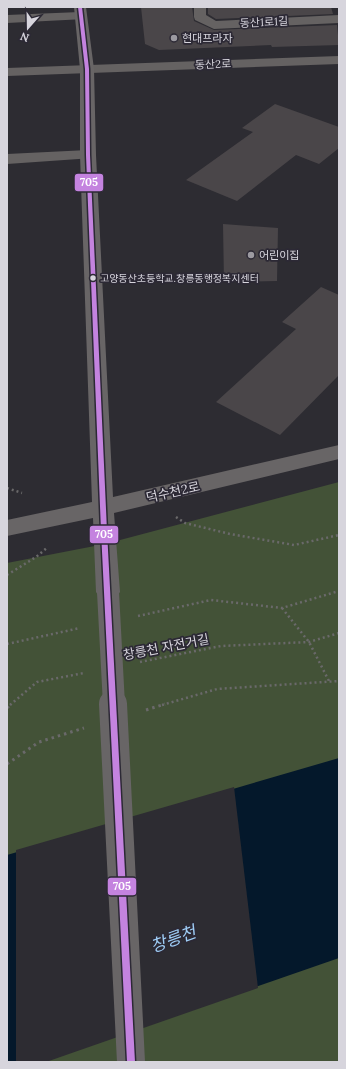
<svg xmlns="http://www.w3.org/2000/svg" width="346" height="1069" font-family="Lora,'Noto Sans KR',serif">
  <style>
    .green { fill: #435237 }
    .water { fill: #04182b }
    .pier { fill: #2d2c32 }
    .building { fill: #4a4649 }
    .lines { fill: none; stroke-linecap: round; stroke-linejoin: round }
    .path-far1 { stroke: #6a696a; stroke-width: 2.5; stroke-dasharray: 2 3; stroke-linecap: butt }
    .path { stroke: #6a696a; stroke-width: 3; stroke-dasharray: 2.5 4; stroke-linecap: butt }
    .street { fill: #656262; fill-rule: evenodd }
    .secondary { fill: #686566; fill-rule: evenodd }
    .secondary-bridge-far1 { stroke: #686566; stroke-width: 22 }
    .secondary-bridge { stroke: #686566; stroke-width: 28 }
    .bus-1-casing { stroke: #2c2935; stroke-width: 3 }
    .bus-1 { fill: #c483df; fill-rule: evenodd }
    .poi-dot { fill: #9c9aa1; stroke: #2c2935; stroke-width: 1.5 }
    .bus-dot { fill: #d7d5dd; stroke: #2c2935; stroke-width: 1.5 }
    .labels { text-anchor: middle; dominant-baseline: central; stroke-width: 3.5; stroke-linejoin: round; paint-order: stroke }
    .far-bus-label { font-size: 10px; fill: #d7d5dd; stroke: #2c2935; text-anchor: start }
    .far-street-label { font-size: 11px; fill: #d7d5dd; stroke: #2c2935 }
    .far-poi-label { font-size: 11px; fill: #d7d5dd; stroke: #2c2935; text-anchor: start }
    .street-label { font-size: 13px; fill: #d7d5dd; stroke: #2c2935 }
    .near-water-label { font-size: 17px; font-style: italic; fill: #9fcef6; stroke: #2c2935 }
    .line-badge { stroke: #2c2935; stroke-width: 1.5 }
    .badge-label { font-size: 11px; text-anchor: middle; font-weight: bold; fill: #fff }
  </style>
  <rect width="100%" height="100%" fill="#2d2c32"/>
  <path class="green" d="M 339,482 L 339,1062 L 7,1062 L 7,563 L 105,544 Z"/>
  <path class="water" d="M 339,758 L 339,958 L 40,1062 L 7,1062 L 7,855 Z"/>
  <path class="pier" d="M 234,787 L 258,988 L 46,1062 L 16,1062 L 16,850 Z"/>
  <path class="building" d="M 141,7 L 192,7 L 194,21 L 214,30 L 337,25 L 339,45 L 272,47 L 271,45 L 159,50 L 145,44 Z
    M 208,7 L 331,7 L 333,14 L 216,19 L 208,14 Z
    M 275,104 L 339,127 L 339,148 L 319,164 L 296,155 L 237,201 L 186,180 L 253,132 L 242,128 Z
    M 223,224 L 278,228 L 277,281 L 224,282 Z
    M 321,287 L 339,295 L 339,375 L 280,435 L 216,402 L 296,329 L 282,322 Z"/>
  <g class="lines">
    <path class="path-far1" d="M 7,488 L 22,493
      M 176,517 L 185,523 L 230,534 L 294,545 L 339,535
      M 7,575 L 36,557 L 48,547
      M 282,608 L 309,642 L 330,683
      M 138,616 L 211,600 L 282,608 L 339,591
      M 7,644 L 80,628
      M 140,662 L 221,646 L 309,642 L 339,633
      M 10,705 L 37,682 L 84,673
      M 162,705 L 217,689 L 339,681"/>
    <path class="path" d="M 7,708 L 11,704
      M 146,710 L 165,704
      M 7,764 L 39,742 L 84,728"/>
    <path class="street" d="M 194,7 L 206,7 L 206,15 L 216,21 L 339,15 L 339,23 L 214,29 L 195,20 L 194,17 Z
      M 80,12 L 85,13 L 86,16 L 85,19 L 7,23 L 7,15 Z
      M 339,56 L 339,64 L 7,76 L 7,68 Z
      M 88,150 L 93,152 L 96,155 L 93,158 L 7,164 L 7,154 Z"/>
    <path class="secondary" d="M 74,7 L 86,7 L 94,69 L 96,155 L 113,497 L 339,445 L 339,459 L 114,513 L 120,592 L 116,598 L 108,601 L 100,598 L 96,592 L 93,518 L 7,536 L 7,520 L 92,502 L 80,155 L 80,69 Z"/>
    <path class="secondary-bridge-far1" d="M 108,592 L 114,705"/>
    <path class="secondary-bridge" d="M 113,704 L 131,1062"/>
    <g class="bus-1-casing">
      <path id="bus-1" d="M 78,7 L 82,7 L 89,69 L 90,155 L 107,531 L 135,1062 L 127,1062 L 101,531 L 86,155 L 85,69 Z"/>
    </g>
    <use href="#bus-1" class="bus-1"/>
  </g>
  <g class="poi-dot">
    <circle cx="174" cy="38" r="4"/>
    <circle cx="251" cy="255" r="4"/>
  </g>
  <circle class="bus-dot" cx="93" cy="278" r="3.5"/>
  <g class="labels">
    <g class="far-bus-label">
      <text x="100" y="278">고양동산초등학교.창릉동행정복지센터</text>
    </g>
    <g class="far-street-label">
      <text transform="translate(264 22) rotate(-3)">동산1로1길</text>
      <text transform="translate(213 64) rotate(-2)">동산2로</text>
    </g>
    <g class="far-poi-label">
      <text x="182" y="38">현대프라자</text>
      <text x="259" y="255">어린이집</text>
    </g>
    <g class="street-label">
      <text transform="translate(173 492) rotate(-13)">덕수천2로</text>
      <text transform="translate(166 647) rotate(-11)">창릉천 자전거길</text>
    </g>
    <g class="near-water-label">
      <text transform="translate(173 939) rotate(-20)">창릉천</text>
    </g>
  </g>
  <g class="line-badge">
    <rect x="74" y="173" width="30" height="19" rx="4" fill="#c483df"/>
    <rect x="89" y="525" width="30" height="19" rx="4" fill="#c483df"/>
    <rect x="107" y="877" width="30" height="19" rx="4" fill="#c483df"/>
  </g>
  <g class="badge-label">
    <text x="89" y="186">705</text>
    <text x="104" y="538">705</text>
    <text x="122" y="890">705</text>
  </g>
  <rect width="346" height="1069" fill="none" stroke="#d7d5dd" stroke-width="16"/>
  <g transform="translate(28 28) rotate(200)" stroke="#2c2935" stroke-width="3" paint-order="stroke">
  <path d="M0-3L7 15L0 10L-7 15Z" fill="#d7d5dd"/>
  <text y="-6" font-size="11" font-weight="bold" text-anchor="middle" fill="#d7d5dd">N</text>
  </g>
</svg>
